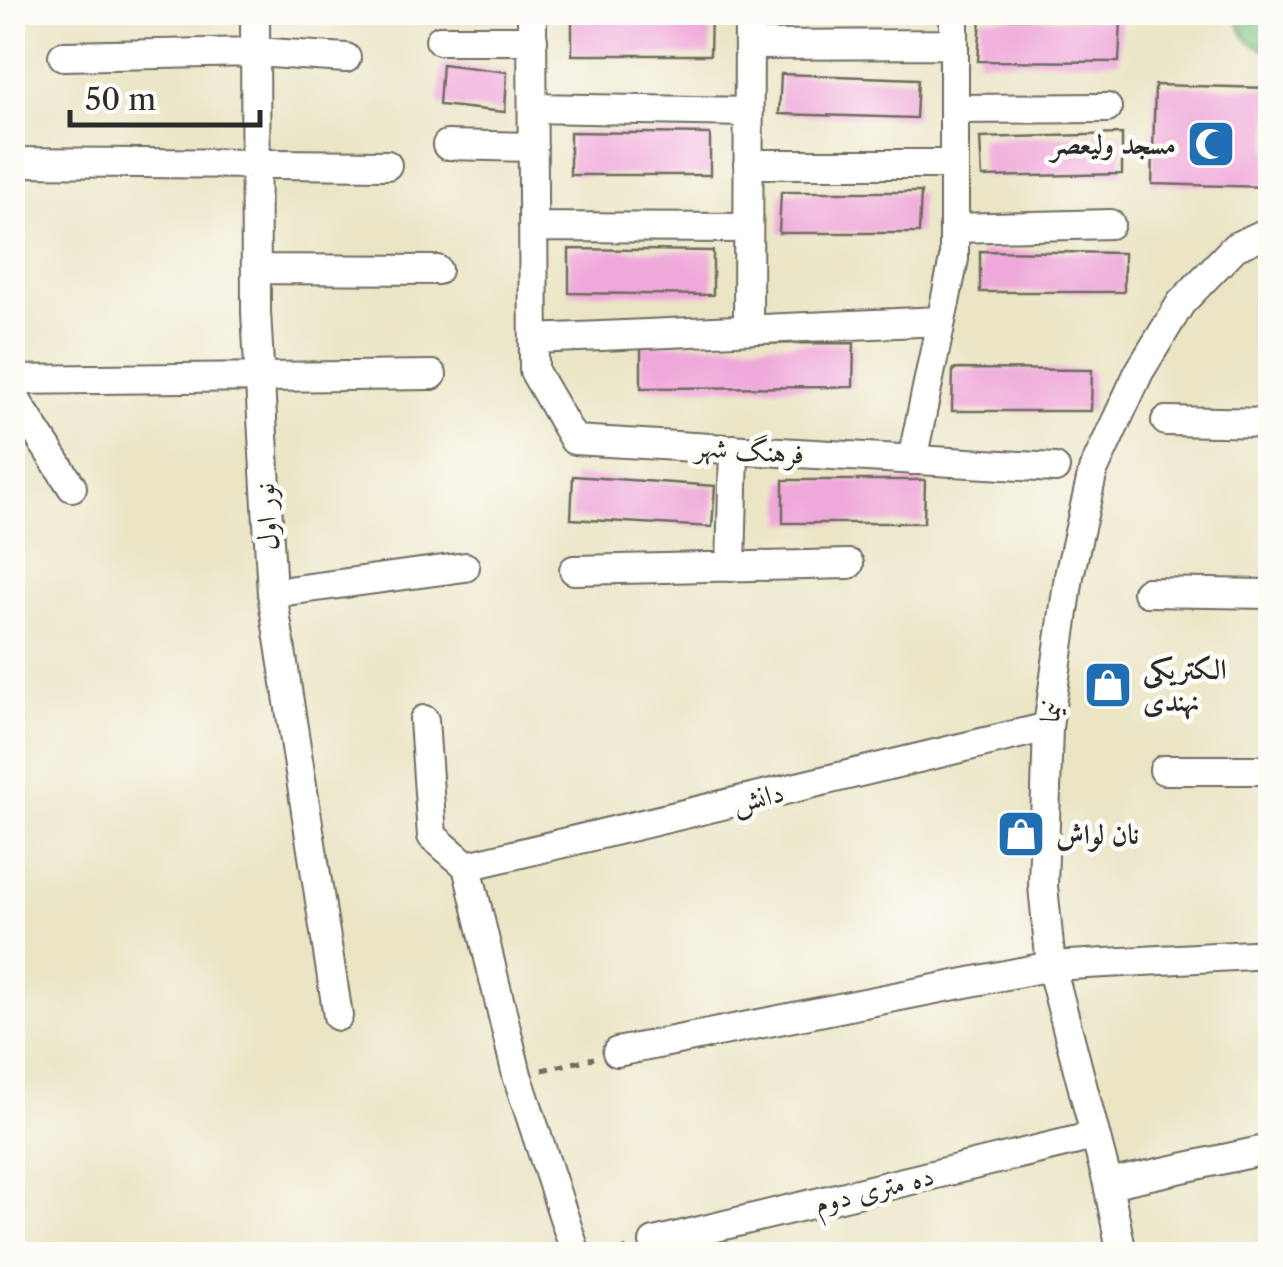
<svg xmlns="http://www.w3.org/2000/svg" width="1283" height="1267" font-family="'Libre Caslon Text',Amiri,serif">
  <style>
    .green { fill: #80c681; stroke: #567856; stroke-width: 2.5 }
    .building { fill: #efa8da }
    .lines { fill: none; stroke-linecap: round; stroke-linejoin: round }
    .street-casing { stroke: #6e6c61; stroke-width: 32 }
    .path { stroke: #6e6c61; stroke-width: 5; stroke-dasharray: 8 8; stroke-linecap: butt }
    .street { stroke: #fff; stroke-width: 28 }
    .labels { text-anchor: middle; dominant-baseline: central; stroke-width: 9; stroke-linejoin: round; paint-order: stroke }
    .poi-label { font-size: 28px; font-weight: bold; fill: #2b2b2b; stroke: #fdfcf7; text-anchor: start }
    .street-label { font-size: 28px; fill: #2b2b2b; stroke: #fdfcf7 }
  </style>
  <rect width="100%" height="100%" fill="#fdfcf7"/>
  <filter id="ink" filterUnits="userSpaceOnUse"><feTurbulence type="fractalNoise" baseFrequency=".01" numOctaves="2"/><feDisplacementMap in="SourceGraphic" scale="20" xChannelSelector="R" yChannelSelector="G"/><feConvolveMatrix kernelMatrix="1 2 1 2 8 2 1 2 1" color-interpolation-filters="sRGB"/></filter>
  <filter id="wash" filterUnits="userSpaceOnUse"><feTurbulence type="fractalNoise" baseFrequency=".0048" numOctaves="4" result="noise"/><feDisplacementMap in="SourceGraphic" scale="40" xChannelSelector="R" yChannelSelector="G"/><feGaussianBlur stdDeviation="2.25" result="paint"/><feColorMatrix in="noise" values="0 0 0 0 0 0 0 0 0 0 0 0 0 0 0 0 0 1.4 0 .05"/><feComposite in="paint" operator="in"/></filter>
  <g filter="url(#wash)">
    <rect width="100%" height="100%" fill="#ebe5c6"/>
    <path class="green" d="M 1234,13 L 1270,13 L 1270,51 C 1247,46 1242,34 1234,13 Z"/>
    <g id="blocks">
      <path class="building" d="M 572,12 L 711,12 L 710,55 L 572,55 Z
        M 981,18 L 1121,20 L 1119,62 L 978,61 Z
        M 442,64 L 507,72 L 505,112 L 439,105 Z
        M 781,74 L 918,79 L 916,118 L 779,114 Z
        M 1155,85 L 1270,88 L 1267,187 L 1152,184 Z
        M 570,132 L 710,134 L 710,175 L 570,175 Z
        M 1122,134 L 1122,174 L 982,177 L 980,138 Z
        M 781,192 L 921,192 L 919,233 L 779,233 Z
        M 569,249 L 713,251 L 713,295 L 569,293 Z
        M 980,251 L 1124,253 L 1124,292 L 980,292 Z
        M 854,343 L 853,387 L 641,388 L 641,344 Z
        M 953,369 L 1092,370 L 1091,411 L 952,411 Z
        M 573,476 L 715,486 L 712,527 L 571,519 Z
        M 783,480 L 925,480 L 924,523 L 783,523 Z"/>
    </g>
  </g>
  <g filter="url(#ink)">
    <use href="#blocks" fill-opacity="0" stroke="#6e6c61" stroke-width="2.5"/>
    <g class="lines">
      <g class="street-casing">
        <path id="street" d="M 255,12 L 256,312 L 272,593 L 338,1016
          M 532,12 L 534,371 L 574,440 L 1055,468
          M 440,40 L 533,40
          M 749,45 L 954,44
          M 63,56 L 255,52 L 346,58
          M 533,108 L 749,112
          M 954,109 L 1107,108
          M 447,145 L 533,147
          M 12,162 L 387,165
          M 748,164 L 954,164
          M 533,227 L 748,228
          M 954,228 L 1110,224
          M 256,269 L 437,270
          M 748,329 L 749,12
          M 534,339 L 941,321
          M 12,380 L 432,375
          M 12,394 L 72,487
          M 1166,421 L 1270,423
          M 912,460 L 954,259 L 954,12
          M 731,567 L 734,449
          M 574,570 L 849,564
          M 1147,592 L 1270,594
          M 272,593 L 465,567
          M 424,720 L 432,836 L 467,866 L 517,1075 L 576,1254
          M 1164,770 L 1270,770
          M 467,866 L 1048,727
          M 617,1052 L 1051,966 L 1270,954
          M 1108,1184 L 1270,1149
          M 654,1242 L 1094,1136
          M 1122,1254 L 1108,1184 L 1051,966 L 1043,886 L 1048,727 L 1069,576 L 1093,471 L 1139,372 L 1181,303 L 1235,247 L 1270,231"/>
      </g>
      <path class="path" d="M 542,1070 L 594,1058
        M 603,1254 L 632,1248"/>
      <use href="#street" class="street"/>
    </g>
  </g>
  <defs>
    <g id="mosque-square" transform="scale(2.5)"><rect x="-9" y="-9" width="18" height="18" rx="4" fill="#1f6fb2" stroke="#fdfcf7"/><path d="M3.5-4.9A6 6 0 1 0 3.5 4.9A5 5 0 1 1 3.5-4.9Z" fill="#fff"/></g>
    <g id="shop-square" transform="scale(2.5)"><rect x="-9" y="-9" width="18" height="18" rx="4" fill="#1f6fb2" stroke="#fdfcf7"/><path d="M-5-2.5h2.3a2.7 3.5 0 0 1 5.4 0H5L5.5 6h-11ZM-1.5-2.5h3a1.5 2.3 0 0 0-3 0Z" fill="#fff"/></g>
  </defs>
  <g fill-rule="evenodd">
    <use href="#mosque-square" x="1211" y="144"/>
    <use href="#shop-square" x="1108" y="685"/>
    <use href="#shop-square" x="1021" y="834"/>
  </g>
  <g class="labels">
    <g class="poi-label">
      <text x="1176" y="144" text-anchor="end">مسجد ولیعصر</text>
      <text x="1143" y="669">الکتریکی<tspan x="1143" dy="32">نهندی</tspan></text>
      <text x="1056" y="834">نان لواش</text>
    </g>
    <g class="street-label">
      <text transform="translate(750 450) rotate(4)">فرهنگ شهر</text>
      <text transform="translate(266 517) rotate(-94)">نور اول</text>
      <text transform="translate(1050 712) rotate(-83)">نیما</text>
      <text transform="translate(758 797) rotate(-13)">دانش</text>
      <text transform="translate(874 1189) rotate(-14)">ده متری دوم</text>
    </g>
  </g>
  <rect width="1283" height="1267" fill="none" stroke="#fdfcf7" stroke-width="50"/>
  <path d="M70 110v15h190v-15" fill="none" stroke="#2b2b2b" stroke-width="5"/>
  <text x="85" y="110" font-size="30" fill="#2b2b2b" stroke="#fdfcf7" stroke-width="8" paint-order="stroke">50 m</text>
</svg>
